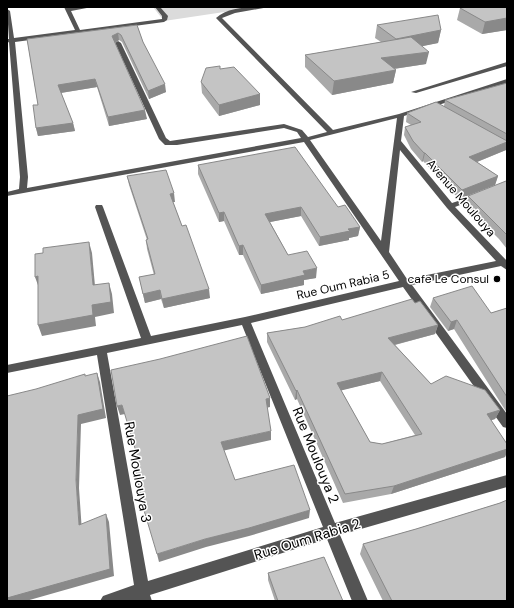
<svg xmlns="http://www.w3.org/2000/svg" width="514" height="608" font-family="'DM Sans',sans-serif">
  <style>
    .green { fill: #dbdbdb }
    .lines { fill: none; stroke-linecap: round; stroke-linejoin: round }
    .minor { fill: #545454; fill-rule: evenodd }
    .wall { fill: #a9a9a9; fill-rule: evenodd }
    .shaded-wall { fill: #898989 }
    .building { fill: #c4c4c4; stroke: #898989; fill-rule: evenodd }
    .poi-dot { fill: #000; stroke: #fff; stroke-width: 1.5 }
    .labels { text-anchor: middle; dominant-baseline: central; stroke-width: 3; stroke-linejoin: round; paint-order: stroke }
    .street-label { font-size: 12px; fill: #000; stroke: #fff }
    .poi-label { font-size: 12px; fill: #000; stroke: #fff; text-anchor: end }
    .near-street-label { font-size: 14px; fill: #000; stroke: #fff }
  </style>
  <rect width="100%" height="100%" fill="#fff"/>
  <path class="green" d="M 153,7 L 258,7 L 164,21 Z"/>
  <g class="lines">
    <path class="minor" d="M 64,7 L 69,8 L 92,7 L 71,11 L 80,30 L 162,19 L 162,16 L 155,7 L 160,7 L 168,16 L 167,20 L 164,22 L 15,42 L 28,177 L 27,188 L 301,138 L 297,132 L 284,128 L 177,145 L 165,145 L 159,139 L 115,43 L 118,41 L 121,43 L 166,138 L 170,141 L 284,124 L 302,130 L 308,137 L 327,132 L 216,18 C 229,6 253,7 269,7 L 235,13 L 222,18 L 333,130 L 399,114 L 507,79 L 507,83 L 404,116 L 401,141 L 452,203 L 479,194 L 483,196 L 455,207 L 507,261 L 507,270 L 501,266 L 412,285 L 507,414 L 507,428 L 503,427 L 403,287 L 251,323 L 335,523 L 507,475 L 507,487 L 340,535 L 368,601 L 352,601 L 327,539 L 150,595 L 152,601 L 136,601 L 136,600 L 132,601 L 100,601 L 103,596 L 134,585 L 97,355 L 7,373 L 7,365 L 141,338 L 95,207 L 96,205 L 102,205 L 103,207 L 151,336 L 245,317 L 399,281 L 304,142 L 7,196 L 7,192 L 19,189 L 20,177 L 9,42 L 7,43 L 7,39 L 9,39 L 7,9 L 10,11 L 14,38 L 75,30 ZM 397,118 L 381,241 L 310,140 ZM 400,150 L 447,208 L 496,261 L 407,279 L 389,252 ZM 242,325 L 323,527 L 148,581 L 107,353 Z
      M 507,62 L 507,66 L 416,93 L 411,92 Z"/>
  </g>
  <path class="wall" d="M 507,7 L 507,30 L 482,34 L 457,20 L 460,8 Z
    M 137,25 L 143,42 L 166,92 L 149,99 L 122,42 L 119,40 L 115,42 L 147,119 L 109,126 L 97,87 L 61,93 L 73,123 L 75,131 L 38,136 L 36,128 L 38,105 L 27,39 Z
    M 377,25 L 441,30 L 438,43 L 422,46 L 426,64 L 394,69 L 396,70 L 393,83 L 332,95 L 305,67 L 305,55 L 381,42 L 375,38 Z
    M 220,69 L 260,94 L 260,105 L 219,116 L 202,93 L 201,82 Z
    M 507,83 L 507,148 L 506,150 L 477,162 L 498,176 L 495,185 L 459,199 L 423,161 L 422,162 L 411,149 L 404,135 L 405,127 L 411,125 L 406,122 L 407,113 L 444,106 L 445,100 Z
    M 198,165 L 338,207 L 360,227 L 358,236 L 349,238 L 349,240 L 319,246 L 301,216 L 270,222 L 288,255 L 316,278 L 304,280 L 304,285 L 261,294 L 243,255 L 239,255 L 224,221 L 219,222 L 198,174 Z
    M 127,176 L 175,202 L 173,202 L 182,226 L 210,298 L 164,308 L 161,299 L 145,303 L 139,277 L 154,275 L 147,249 L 146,240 L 147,240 L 129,185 Z
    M 507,182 L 507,249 L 499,239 L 465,205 L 468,196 Z
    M 433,298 L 491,313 L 507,308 L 507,413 L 454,329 L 448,331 L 430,307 Z
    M 415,303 L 438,325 L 435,334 L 395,345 L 431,384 L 500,410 L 495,419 L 491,420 L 507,444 L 507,452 L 505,457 L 391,494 L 343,503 L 297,399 L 295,400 L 267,342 L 267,333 L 305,327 L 342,320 ZM 380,381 L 415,435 L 382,444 L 370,442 L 341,390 Z
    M 500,503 L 507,601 L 383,601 L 360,554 L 363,544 L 416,529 Z
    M 268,573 L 343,601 L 275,601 L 268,580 Z"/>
  <path class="shaded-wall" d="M 507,18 L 507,30 L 482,34 L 485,22 Z
    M 441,30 L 438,43 L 394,52 L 396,39 Z
    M 118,33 L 119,40 L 114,44 L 112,36 Z
    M 429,52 L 426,64 L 379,71 L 381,58 Z
    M 396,70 L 393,83 L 332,95 L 334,81 Z
    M 95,79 L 97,87 L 60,93 L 58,85 Z
    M 165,84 L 166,92 L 149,99 L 148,91 Z
    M 260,94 L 260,105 L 219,116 L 219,105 Z
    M 145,110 L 147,119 L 109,126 L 108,117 Z
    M 73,123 L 75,131 L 38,136 L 36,128 Z
    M 507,142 L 507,148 L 506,150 L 467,166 L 469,157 Z
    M 424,153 L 425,153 L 423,161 L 422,162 Z
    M 498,176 L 495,185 L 459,199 L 462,190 Z
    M 174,193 L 175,202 L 172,202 L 170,194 Z
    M 301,207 L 301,216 L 265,223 L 265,214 Z
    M 224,212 L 224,221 L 219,222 L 219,213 Z
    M 360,227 L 358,236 L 349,238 L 349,240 L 319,246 L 320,237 L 348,229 Z
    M 89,242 L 92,253 L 96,297 L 93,285 Z
    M 243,245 L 243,255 L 239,255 L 239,246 Z
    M 317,268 L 316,278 L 304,280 L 304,285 L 261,294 L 261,285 L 303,271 Z
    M 38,276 L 39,288 L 35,277 Z
    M 109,283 L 112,294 L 114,313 L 95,317 L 96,326 L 42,336 L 38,325 L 92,305 Z
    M 209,289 L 210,298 L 164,308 L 162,299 Z
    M 160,290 L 161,299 L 145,303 L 143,294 Z
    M 457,320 L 454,329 L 448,331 L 451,322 Z
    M 438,325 L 435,334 L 386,347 L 388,338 Z
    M 382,372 L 380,381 L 335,392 L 337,383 Z
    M 97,373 L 100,382 L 106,418 L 81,424 L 79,488 L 82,532 L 79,525 L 76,480 L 78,415 Z
    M 297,390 L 297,399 L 295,400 L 296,391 Z
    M 270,398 L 270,407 L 266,408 L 266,399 Z
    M 122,405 L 125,414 L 120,415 L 117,406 Z
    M 500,410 L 495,419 L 483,423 L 487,414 Z
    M 271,431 L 271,440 L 222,451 L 221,442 Z
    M 507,449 L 507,452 L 505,457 L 391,494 L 394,486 Z
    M 310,510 L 309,518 L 249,536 L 206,547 L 159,562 L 157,554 L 205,539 Z
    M 106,514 L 109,522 L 114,576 L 26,601 L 7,601 L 7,598 Z"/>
  <path class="building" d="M 468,7 L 507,7 L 507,18 L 485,22 L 460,8 Z
    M 438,15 L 441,30 L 396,39 L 377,25 Z
    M 137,25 L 143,42 L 165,84 L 148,91 L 121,35 L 118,33 L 112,36 L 145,110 L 108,117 L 95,79 L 58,85 L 73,123 L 36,128 L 33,105 L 38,105 L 27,39 Z
    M 411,37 L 429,52 L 381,58 L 396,70 L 334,81 L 305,55 Z
    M 220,66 L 220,69 L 234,67 L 260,94 L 219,105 L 201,82 L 206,68 Z
    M 507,83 L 507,134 L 445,100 Z
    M 436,102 L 507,141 L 507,142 L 469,157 L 498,176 L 462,190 L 425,153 L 424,153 L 413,141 L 405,127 L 421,122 L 407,113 Z
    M 295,147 L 338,207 L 345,205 L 360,227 L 348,229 L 350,231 L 320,237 L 301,207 L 265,214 L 288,255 L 307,251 L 317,268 L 303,271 L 305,275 L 261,285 L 243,245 L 239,246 L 224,212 L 219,213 L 198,165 Z
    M 166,170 L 174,193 L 170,194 L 182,226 L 186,225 L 209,289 L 162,299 L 160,290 L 143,294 L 139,277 L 155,274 L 146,240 L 148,239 L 127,176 Z
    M 506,181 L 507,182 L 507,235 L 468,196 Z
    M 89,242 L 93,285 L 109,283 L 111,302 L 92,305 L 93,315 L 38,325 L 38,276 L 35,277 L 35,254 L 43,253 L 43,248 Z
    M 472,286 L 491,313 L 507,308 L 507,397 L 457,320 L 451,322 L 433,298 Z
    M 412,299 L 415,303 L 420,301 L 438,325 L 388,338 L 431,384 L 446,376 L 485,390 L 500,410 L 487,414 L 507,444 L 507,449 L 394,486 L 345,494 L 297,390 L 296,391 L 267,333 L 305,327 L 340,316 L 342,320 ZM 382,372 L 422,434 L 382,444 L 370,442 L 337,383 Z
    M 247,336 L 270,398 L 266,399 L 271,431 L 221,442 L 235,480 L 294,465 L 310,510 L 249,528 L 205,539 L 157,554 L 143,507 L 135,467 L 140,465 L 122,405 L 117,406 L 111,370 L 160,359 Z
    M 97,373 L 103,409 L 78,415 L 76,480 L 79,525 L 106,514 L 110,569 L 7,598 L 7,396 L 36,389 L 85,374 L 85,376 Z
    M 507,500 L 507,601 L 392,601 L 363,544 L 416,529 L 500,503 Z
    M 324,557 L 343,601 L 278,601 L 268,573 Z"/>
  <circle class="poi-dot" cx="497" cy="279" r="4"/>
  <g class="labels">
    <g class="street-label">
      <text transform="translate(461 198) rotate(49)">Avenue Moulouya</text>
      <text transform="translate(343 285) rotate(-13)">Rue Oum Rabia 5</text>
    </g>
    <g class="poi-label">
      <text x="489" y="279">cafe Le Consul</text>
    </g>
    <g class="near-street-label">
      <text transform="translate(316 455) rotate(68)">Rue Moulouya 2</text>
      <text transform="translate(138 472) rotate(80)">Rue Moulouya 3</text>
      <text transform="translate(307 539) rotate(-17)">Rue Oum Rabia 2</text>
    </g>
  </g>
  <rect width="514" height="608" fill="none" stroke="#000000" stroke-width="16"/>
</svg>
